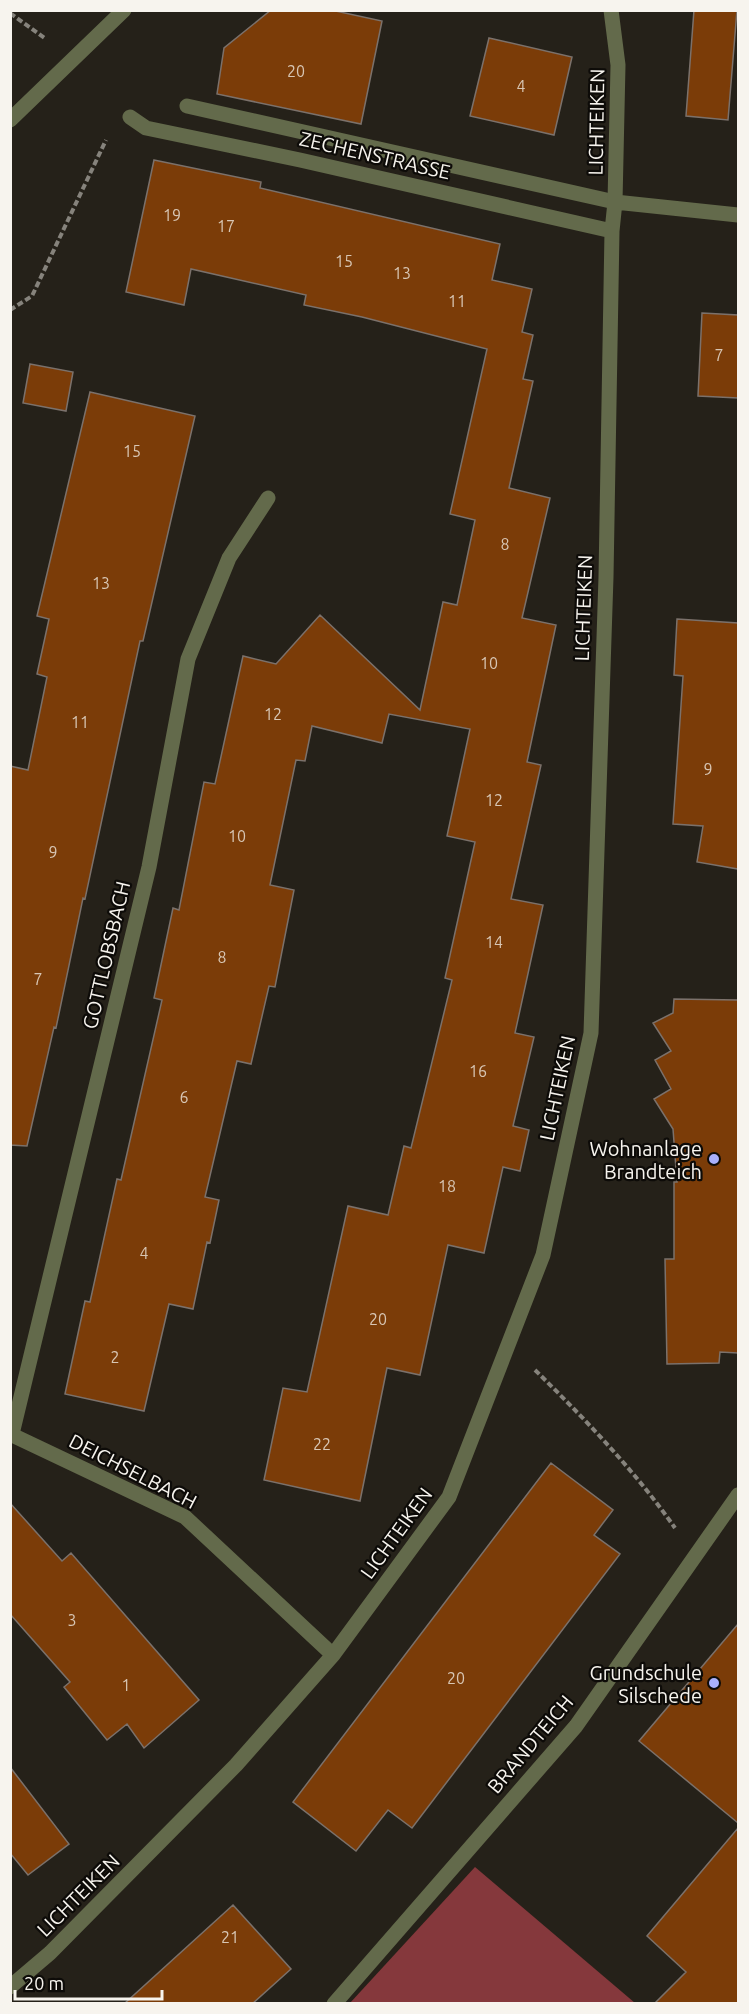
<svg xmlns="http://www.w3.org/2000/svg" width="749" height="2014" font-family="Ubuntu,sans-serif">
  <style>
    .forest { fill: #85383c }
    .building { fill: #7b3c08; stroke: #7b716b; stroke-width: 1.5 }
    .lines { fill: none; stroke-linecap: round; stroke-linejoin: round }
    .path { stroke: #86837c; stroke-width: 4; stroke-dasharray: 6 3; stroke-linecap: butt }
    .service { stroke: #636a4b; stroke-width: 15 }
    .minor { stroke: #636a4b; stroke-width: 15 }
    .poi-dot { fill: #a9b0fc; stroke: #0d0b08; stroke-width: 2 }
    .labels { text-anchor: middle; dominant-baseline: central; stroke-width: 4.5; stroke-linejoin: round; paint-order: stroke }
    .number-label { font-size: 16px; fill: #d8c6b4 }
    .street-label { font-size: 20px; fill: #f7f4ee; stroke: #0d0b08 }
    .poi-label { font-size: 20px; fill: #f7f4ee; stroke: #0d0b08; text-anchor: end }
  </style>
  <rect width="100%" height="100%" fill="#252119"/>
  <path class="forest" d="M 475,1867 L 635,2003 L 350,2003 Z"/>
  <path class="building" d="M 271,10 L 331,10 L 382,21 L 361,124 L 217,94 L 224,48 Z
    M 694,10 L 737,10 L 728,120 L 686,116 Z
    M 489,38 L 572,57 L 554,135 L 470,116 Z
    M 154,160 L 261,182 L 260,188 L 500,244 L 492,280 L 532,289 L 522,332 L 533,335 L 523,379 L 533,381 L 509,488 L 550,498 L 522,618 L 556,625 L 527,762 L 541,765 L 511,899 L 543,905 L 515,1033 L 534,1037 L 513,1126 L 529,1130 L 520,1171 L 503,1167 L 484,1253 L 448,1245 L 420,1375 L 387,1368 L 360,1501 L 264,1480 L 283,1388 L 307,1392 L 348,1206 L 388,1215 L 404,1146 L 411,1148 L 452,980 L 445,978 L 475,842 L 447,836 L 470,729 L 389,714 L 382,743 L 312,726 L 305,761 L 296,760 L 270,885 L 294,890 L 275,987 L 269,986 L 251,1064 L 237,1061 L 205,1197 L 219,1200 L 210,1243 L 207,1242 L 193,1309 L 169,1304 L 144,1411 L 65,1394 L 85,1301 L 90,1302 L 117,1179 L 121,1180 L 162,1000 L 154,998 L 173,908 L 179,910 L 204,782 L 215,784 L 243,656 L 276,664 L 320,615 L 420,710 L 443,602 L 457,605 L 475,520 L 450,514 L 487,349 L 362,317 L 304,305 L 306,295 L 191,269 L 184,305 L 126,292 Z
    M 702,313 L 738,315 L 738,398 L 698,396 Z
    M 30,364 L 73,372 L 66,411 L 23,403 Z
    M 90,392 L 195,416 L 143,641 L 140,641 L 85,899 L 83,898 L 56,1028 L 54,1027 L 27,1146 L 10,1145 L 10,766 L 28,770 L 47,677 L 37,674 L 49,619 L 37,616 Z
    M 677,619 L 738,623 L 738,869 L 697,862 L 703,826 L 673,824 L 683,676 L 674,675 Z
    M 674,999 L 738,1000 L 738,1353 L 720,1352 L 719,1363 L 667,1364 L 665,1259 L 674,1259 L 674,1182 L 677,1182 L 673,1129 L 654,1099 L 671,1089 L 655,1060 L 671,1051 L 653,1023 L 673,1013 Z
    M 551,1463 L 613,1510 L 594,1535 L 620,1554 L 412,1828 L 388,1810 L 356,1851 L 293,1802 Z
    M 10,1503 L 62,1561 L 71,1553 L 199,1700 L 144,1748 L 127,1724 L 107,1740 L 64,1687 L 70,1682 L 10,1614 Z
    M 738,1624 L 738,1823 L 639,1741 Z
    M 10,1767 L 69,1844 L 28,1875 L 10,1853 Z
    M 738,1828 L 738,2004 L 654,2004 L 686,1972 L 647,1936 Z
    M 233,1905 L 291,1969 L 252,2004 L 124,2004 Z"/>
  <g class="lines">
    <path class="path" d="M 10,13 L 46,39
      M 10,310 L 32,296 L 106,140
      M 535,1370 C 585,1419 635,1471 675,1528"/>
    <path class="service" d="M 187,106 L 615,202"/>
    <path class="minor" d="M 130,117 L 146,128 L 300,160 L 612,231
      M 10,120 L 124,10
      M 615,202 L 738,215
      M 10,1434 L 185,1517 L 333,1655
      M 12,1434 L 149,867 L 188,659 L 229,558 L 268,498
      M 10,1987 L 50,1953 L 236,1765 L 333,1655 L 449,1497 L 543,1255 L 591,1033 L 606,577 L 612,231 L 615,202 L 618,65 L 611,10
      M 334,2004 L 576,1726 L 738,1495"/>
  </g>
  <g class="poi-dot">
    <circle cx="714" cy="1159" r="6"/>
    <circle cx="714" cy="1683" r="6"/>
  </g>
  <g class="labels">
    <g class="number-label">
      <text x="296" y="71">20</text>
      <text x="521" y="86">4</text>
      <text x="172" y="215">19</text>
      <text x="226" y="226">17</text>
      <text x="344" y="261">15</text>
      <text x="402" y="273">13</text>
      <text x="457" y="301">11</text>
      <text x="719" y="355">7</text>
      <text x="132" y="451">15</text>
      <text x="505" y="544">8</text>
      <text x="101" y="583">13</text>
      <text x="489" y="663">10</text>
      <text x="273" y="714">12</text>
      <text x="80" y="722">11</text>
      <text x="708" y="769">9</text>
      <text x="494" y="800">12</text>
      <text x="237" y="836">10</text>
      <text x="53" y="852">9</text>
      <text x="494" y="942">14</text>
      <text x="222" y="957">8</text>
      <text x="38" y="979">7</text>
      <text x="478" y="1071">16</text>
      <text x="184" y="1097">6</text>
      <text x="447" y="1186">18</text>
      <text x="144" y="1253">4</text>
      <text x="378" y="1319">20</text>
      <text x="115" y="1357">2</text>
      <text x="322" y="1444">22</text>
      <text x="72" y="1620">3</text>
      <text x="456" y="1678">20</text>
      <text x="126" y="1685">1</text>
      <text x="230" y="1937">21</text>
    </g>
    <g class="street-label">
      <text transform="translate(596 122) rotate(-89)">LICHTEIKEN</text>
      <text transform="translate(375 155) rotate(13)">ZECHENSTRASSE</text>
      <text transform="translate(583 608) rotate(-88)">LICHTEIKEN</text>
      <text transform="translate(106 955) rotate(-77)">GOTTLOBSBACH</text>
      <text transform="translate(557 1088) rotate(-78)">LICHTEIKEN</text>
      <text transform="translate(133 1471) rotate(27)">DEICHSELBACH</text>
      <text transform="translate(396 1533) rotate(-54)">LICHTEIKEN</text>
      <text transform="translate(530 1744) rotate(-50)">BRANDTEICH</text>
      <text transform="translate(78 1895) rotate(-45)">LICHTEIKEN</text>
    </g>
    <g class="poi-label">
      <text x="702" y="1148">Wohnanlage<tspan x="702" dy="23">Brandteich</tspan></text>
      <text x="702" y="1672">Grundschule<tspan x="702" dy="23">Silschede</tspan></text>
    </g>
  </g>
  <rect width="749" height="2014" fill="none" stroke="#f7f4ee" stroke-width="24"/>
  <path d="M15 1990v9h147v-9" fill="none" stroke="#f7f4ee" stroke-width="3"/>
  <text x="24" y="1990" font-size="18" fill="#f7f4ee" stroke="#0d0b08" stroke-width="4.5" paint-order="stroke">20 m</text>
</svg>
